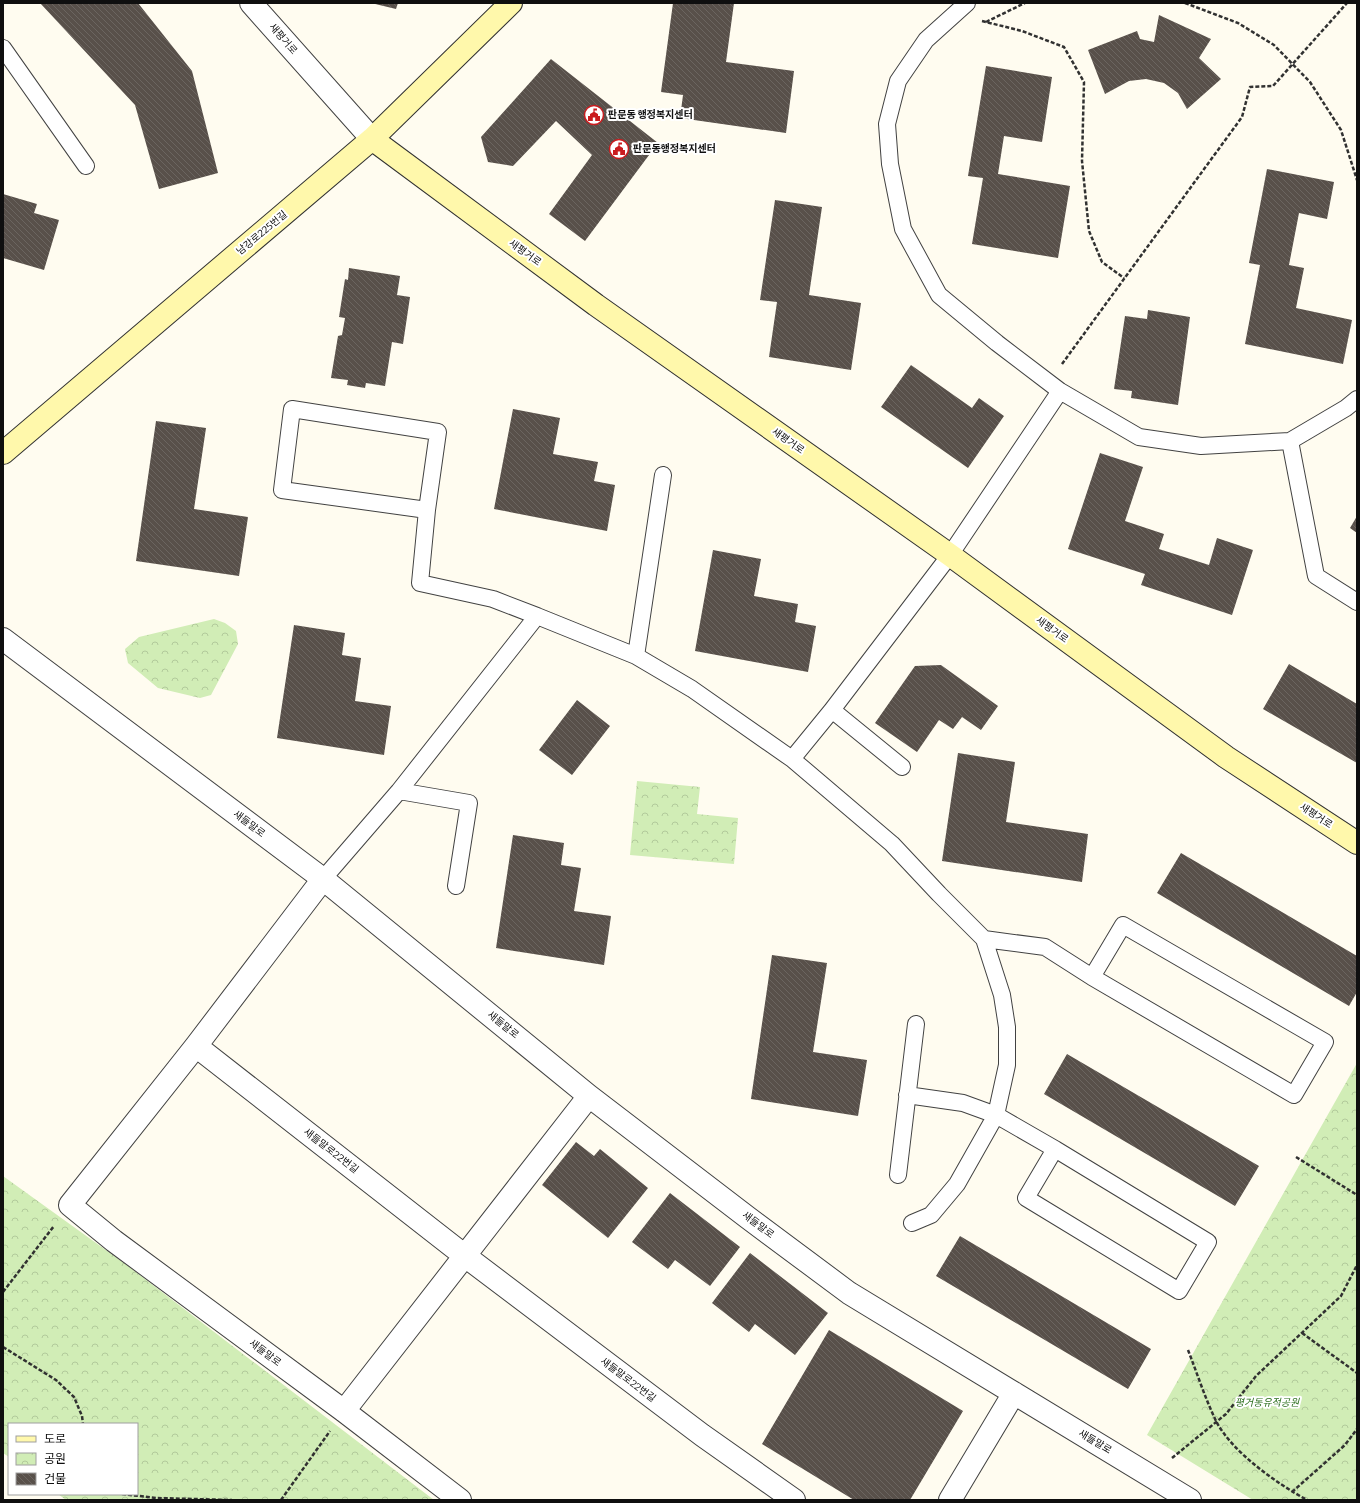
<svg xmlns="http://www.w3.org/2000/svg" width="1360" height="1503" font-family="Bitter,'Noto Sans KR',serif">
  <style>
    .park { fill: url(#park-crowns) }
    .building { fill: url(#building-back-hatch) }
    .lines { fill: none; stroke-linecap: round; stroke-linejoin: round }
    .lane-casing { stroke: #424242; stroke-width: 18 }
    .street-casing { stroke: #424242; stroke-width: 24 }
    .secondary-casing { stroke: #313131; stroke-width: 24 }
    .path { stroke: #313131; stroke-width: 2.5; stroke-dasharray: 4 2; stroke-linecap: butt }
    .lane { stroke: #fff; stroke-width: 16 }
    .street { stroke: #fff; stroke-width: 22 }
    .secondary { stroke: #fff8ab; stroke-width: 22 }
    .labels { text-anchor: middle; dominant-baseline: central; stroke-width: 4; stroke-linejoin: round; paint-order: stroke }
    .street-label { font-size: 10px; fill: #0f0f0f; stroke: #fff }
    .poi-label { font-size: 10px; font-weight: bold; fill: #0f0f0f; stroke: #fff; text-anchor: start }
    .park-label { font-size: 10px; font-style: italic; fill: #286c19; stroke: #fff }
  </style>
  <defs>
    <pattern id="park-crowns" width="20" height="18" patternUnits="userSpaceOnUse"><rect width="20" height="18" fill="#d1edb6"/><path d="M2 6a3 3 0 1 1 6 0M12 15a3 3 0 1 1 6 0" fill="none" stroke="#b2ca9b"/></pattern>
    <pattern id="building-back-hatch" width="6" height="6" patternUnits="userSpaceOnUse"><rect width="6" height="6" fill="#58504a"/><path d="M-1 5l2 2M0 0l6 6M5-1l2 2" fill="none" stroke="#6b6560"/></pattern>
  </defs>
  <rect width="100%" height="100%" fill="#fffcf0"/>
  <path class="park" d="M 214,619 L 225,623 L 236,631 L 238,644 L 211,695 L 200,698 L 158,688 L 128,663 L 125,649 L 139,637 Z
    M 637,781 L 700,787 L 697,814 L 738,818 L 734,864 L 630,855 Z
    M 1357,1063 L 1357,1500 L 1253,1500 L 1147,1435 Z
    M 3,1176 L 128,1266 L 434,1500 L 66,1500 L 58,1494 L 137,1494 L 137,1424 L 9,1424 L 9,1457 L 3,1453 Z"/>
  <path class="building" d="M 40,3 L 138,3 L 192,71 L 218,173 L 159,189 L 135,105 Z
    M 371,3 L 398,3 L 396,9 Z
    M 673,3 L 734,3 L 726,62 L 794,71 L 786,133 L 680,118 L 683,95 L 661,92 Z
    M 1159,15 L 1211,39 L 1199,58 L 1221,79 L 1187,109 L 1178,93 L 1164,83 L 1146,79 L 1129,81 L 1105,94 L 1088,50 L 1137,31 L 1140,39 L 1154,42 Z
    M 551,59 L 658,143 L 585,241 L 549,214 L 592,155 L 556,121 L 513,166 L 488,162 L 481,137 Z
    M 986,66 L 1052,77 L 1042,142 L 1004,136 L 998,174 L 1070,186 L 1058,258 L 972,244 L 983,178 L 968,176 Z
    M 1267,169 L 1334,182 L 1327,219 L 1299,213 L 1289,265 L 1304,268 L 1296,308 L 1352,320 L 1343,364 L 1245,344 L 1260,265 L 1249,263 Z
    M 3,194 L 37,204 L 34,213 L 59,220 L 44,270 L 3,258 Z
    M 775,200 L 822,207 L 809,295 L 861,303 L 851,370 L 769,357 L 777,302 L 760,300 Z
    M 349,268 L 400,276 L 397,295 L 410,297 L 403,344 L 392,342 L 385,386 L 366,383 L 365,388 L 347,385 L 348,380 L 331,378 L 338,336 L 342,335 L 345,318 L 339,317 L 345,279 L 348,280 Z
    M 1148,310 L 1190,317 L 1178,405 L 1131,398 L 1132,391 L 1114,389 L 1125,316 L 1147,319 Z
    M 911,365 L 972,408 L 979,398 L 1004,416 L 968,468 L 881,407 Z
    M 513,409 L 560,418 L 553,454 L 598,462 L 594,481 L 615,485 L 607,531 L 494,509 Z
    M 156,421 L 206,428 L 194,509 L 248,517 L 239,576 L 136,561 Z
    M 1100,453 L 1143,467 L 1125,521 L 1164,534 L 1159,549 L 1209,565 L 1217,538 L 1253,550 L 1232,615 L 1141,585 L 1145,574 L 1068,549 Z
    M 1357,516 L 1357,533 L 1350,528 Z
    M 713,550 L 761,559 L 754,596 L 798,604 L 795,622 L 816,626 L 808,672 L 695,651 Z
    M 294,625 L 345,633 L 342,655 L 361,658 L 355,701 L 391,706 L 384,755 L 277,738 Z
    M 1289,664 L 1357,704 L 1357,763 L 1263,709 Z
    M 941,665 L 998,706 L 981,730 L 962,717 L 953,729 L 939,720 L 917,752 L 875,723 L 915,666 Z
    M 577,700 L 610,726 L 572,775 L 539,750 Z
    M 958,753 L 1015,762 L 1006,822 L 1088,834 L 1082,882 L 942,861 Z
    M 513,835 L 564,843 L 561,865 L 581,868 L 574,911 L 611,916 L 604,965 L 496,948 Z
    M 1181,853 L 1357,956 L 1357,992 L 1349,1006 L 1157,893 Z
    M 772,955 L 827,963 L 813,1052 L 867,1060 L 858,1116 L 751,1099 Z
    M 1067,1054 L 1259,1166 L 1235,1206 L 1044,1094 Z
    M 576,1142 L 594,1156 L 600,1149 L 648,1188 L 608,1238 L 542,1185 Z
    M 670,1193 L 740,1247 L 710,1286 L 675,1260 L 668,1269 L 632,1242 Z
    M 960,1236 L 1151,1349 L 1128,1389 L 936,1276 Z
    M 750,1253 L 828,1313 L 795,1355 L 755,1324 L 749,1332 L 712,1303 Z
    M 829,1330 L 963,1411 L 910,1500 L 854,1500 L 762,1444 Z"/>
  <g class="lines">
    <g class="lane-casing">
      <path id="lane" d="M 967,3 L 926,40 L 898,81 L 887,124 L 890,164 L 903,229 L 939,295 L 997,343 L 1060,391 L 1139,437 L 1201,446 L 1290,441 L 1346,408 L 1357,399
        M 3,48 L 86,166
        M 1290,441 L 1316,576 L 1357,602
        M 427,510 L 282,490 L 292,409 L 438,432 L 427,510 L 420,583 L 493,599 L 537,616
        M 636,656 L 663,475
        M 832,710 L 902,767
        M 399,791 L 469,803 L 456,886
        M 323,879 L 399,791 L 537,616 L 636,656 L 692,689 L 792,759
        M 984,939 L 1045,947 L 1092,977 L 1294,1095 L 1325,1042 L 1123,925 L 1092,977
        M 907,1095 L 963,1103 L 996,1115 L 1055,1149 L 1208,1242 L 1179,1291 L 1026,1198 L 1055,1149
        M 898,1175 L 916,1024
        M 912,1223 L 931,1215 L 957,1184 L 996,1115 L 1007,1065 L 1007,1027 L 1002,995 L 984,939 L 939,894 L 892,844 L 792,759 L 832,710 L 950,555 L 1060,391"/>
    </g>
    <g class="street-casing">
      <path id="street" d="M 251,3 L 372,139
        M 3,639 L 323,879 L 589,1096 L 747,1217 L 849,1293 L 1190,1500
        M 323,879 L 196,1046 L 70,1205 L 114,1241 L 344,1411 L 460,1500
        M 196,1046 L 465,1256 L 702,1435 L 794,1500
        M 344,1411 L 589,1096
        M 950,1500 L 1014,1393"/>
    </g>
    <g class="secondary-casing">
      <path id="secondary" d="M 372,139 L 596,305 L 950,555 L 1226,757 L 1357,843
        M 3,453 L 372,139 L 511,3"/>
    </g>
    <path class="path" d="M 1185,3 L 1238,23 L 1274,45 L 1310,82 L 1341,130 L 1357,180
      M 982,21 L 1022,31 L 1064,47 L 1084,82 L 1082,161 L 1089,231 L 1102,262 L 1124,278
      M 986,22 L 1025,3
      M 1062,364 L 1242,117 L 1250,87 L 1273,86 L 1347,3
      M 1296,1157 L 1357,1195
      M 3,1292 L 54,1226
      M 1302,1333 L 1357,1373
      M 3,1347 L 56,1380 L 74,1397 L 82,1416 L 83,1424
      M 1188,1350 C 1197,1373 1205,1398 1216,1421 C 1232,1452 1276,1483 1307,1500
      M 1172,1458 L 1226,1414 L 1256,1376 L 1341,1296 L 1357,1265
      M 1292,1492 L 1345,1445 L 1357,1429
      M 122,1494 L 156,1498 L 232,1500
      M 281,1500 L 330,1431"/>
    <use href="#lane" class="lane"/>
    <use href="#street" class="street"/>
    <use href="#secondary" class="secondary"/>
  </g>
  <defs>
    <g id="civic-ring" transform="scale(1)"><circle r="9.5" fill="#fff" stroke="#ca1c1f" stroke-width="1.5"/><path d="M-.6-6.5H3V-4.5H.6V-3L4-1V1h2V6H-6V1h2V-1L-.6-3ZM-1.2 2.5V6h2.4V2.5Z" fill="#ca1c1f"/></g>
  </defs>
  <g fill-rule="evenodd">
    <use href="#civic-ring" x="594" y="115"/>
    <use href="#civic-ring" x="619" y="149"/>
  </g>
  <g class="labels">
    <g class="street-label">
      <text transform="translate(283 39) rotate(49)">새평거로</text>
      <text transform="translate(262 233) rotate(-40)">남강로225번길</text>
      <text transform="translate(525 253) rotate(36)">새평거로</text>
      <text transform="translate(788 441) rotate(35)">새평거로</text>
      <text transform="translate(1052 630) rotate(36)">새평거로</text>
      <text transform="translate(1316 816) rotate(33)">새평거로</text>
      <text transform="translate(249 824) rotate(37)">새들말로</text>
      <text transform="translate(503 1025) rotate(39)">새들말로</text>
      <text transform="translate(331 1151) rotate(38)">새들말로22번길</text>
      <text transform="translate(758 1225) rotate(37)">새들말로</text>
      <text transform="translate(265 1353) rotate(37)">새들말로</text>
      <text transform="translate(628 1380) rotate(37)">새들말로22번길</text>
      <text transform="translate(1095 1442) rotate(31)">새들말로</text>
    </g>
    <g class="poi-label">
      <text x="608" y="115">판문동 행정복지센터</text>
      <text x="633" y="149">판문동행정복지센터</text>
    </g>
    <g class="park-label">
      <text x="1267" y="1403">평거동유적공원</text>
    </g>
  </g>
  <rect width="1360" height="1503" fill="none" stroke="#0f0f0f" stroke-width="8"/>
  <rect x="8" y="1423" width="130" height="72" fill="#ffffff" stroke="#9f9f9f"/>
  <rect x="16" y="1436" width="20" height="6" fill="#fff8ab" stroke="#9f9f9f"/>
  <text x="44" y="1443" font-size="12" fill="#0f0f0f">도로</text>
  <rect x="16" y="1453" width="20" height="12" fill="url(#park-crowns)" stroke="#9f9f9f"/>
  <text x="44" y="1463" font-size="12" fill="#0f0f0f">공원</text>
  <rect x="16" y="1473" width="20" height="12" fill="url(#building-back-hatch)" stroke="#9f9f9f"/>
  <text x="44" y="1483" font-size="12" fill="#0f0f0f">건물</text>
</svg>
